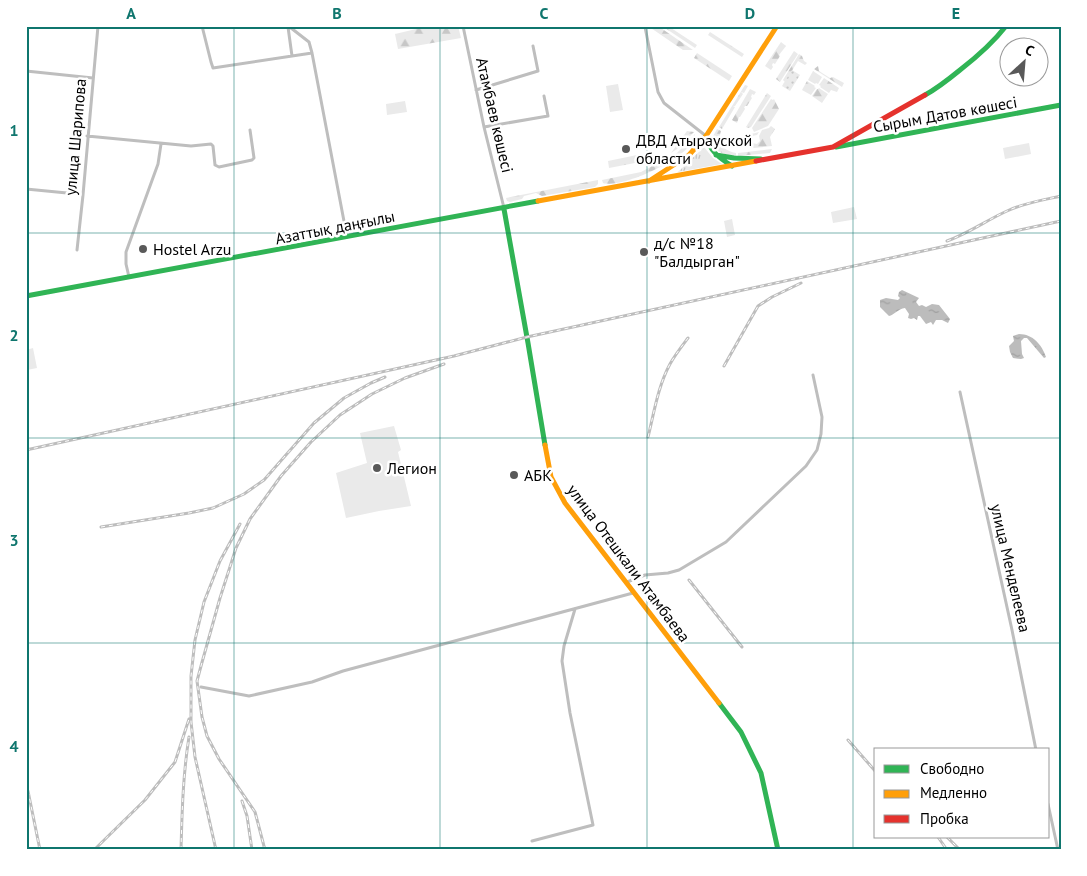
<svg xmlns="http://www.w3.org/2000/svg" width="1087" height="876" font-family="'PT Sans',sans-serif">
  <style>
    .grass { fill: url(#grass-tufts) }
    .forest { fill: url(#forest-firs) }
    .park { fill: url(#park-dots) }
    .garden { fill: #eaeaea }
    .water { fill: url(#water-ripples) }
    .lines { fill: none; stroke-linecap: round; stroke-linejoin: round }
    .street { stroke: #bebebe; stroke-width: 3 }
    .fast { stroke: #30b455; stroke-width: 5 }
    .slow { stroke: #ff9f0a; stroke-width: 5 }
    .jam { stroke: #e5322d; stroke-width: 5 }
    .rail-casing { stroke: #bdbdbd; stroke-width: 3 }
    .rail { stroke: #fff; stroke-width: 1; stroke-dasharray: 4; stroke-linecap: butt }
    .grid { fill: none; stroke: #0f766e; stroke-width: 1; stroke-opacity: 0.55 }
    .poi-dot { fill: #595959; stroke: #fff; stroke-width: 2 }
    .labels { text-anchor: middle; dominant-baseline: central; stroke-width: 5; stroke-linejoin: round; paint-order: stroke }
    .street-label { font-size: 16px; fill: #000; stroke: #fff }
    .poi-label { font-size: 16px; fill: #000; stroke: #fff; text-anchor: start }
    .neatline { fill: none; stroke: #0f766e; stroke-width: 2 }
    .grid-label { font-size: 16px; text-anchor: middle; font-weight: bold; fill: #0f766e }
  </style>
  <defs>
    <pattern id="grass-tufts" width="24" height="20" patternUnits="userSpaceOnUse" patternTransform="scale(1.25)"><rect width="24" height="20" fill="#eaeaea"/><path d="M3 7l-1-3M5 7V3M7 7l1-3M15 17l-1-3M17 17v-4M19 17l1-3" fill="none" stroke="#c7c7c7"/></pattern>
    <pattern id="forest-firs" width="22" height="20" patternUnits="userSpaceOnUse" patternTransform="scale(1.25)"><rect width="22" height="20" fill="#eaeaea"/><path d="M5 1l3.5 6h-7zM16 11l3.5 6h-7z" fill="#c7c7c7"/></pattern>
    <pattern id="park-dots" width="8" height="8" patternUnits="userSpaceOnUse" patternTransform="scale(1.25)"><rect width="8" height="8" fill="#eaeaea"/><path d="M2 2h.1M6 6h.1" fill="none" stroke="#c7c7c7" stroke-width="1.8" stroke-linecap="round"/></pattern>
    <pattern id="water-ripples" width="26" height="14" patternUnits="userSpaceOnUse" patternTransform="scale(1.25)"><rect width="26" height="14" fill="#bcbcbc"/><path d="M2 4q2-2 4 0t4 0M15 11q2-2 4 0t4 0" fill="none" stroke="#a0a0a0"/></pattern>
  </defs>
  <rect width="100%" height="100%" fill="#fff"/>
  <path class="grass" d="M 704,147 L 713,158 L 722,164 L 678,172 Z"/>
  <path class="forest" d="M 429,26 L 458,26 L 461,38 L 398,49 L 395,34 Z
    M 648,26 L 658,26 L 693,50 L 683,50 Z
    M 662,26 L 668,26 L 697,45 L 695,48 Z
    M 710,32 L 744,54 L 742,57 L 708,35 Z
    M 781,42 L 786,46 L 779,55 L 780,56 L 775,64 L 773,63 L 772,65 L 773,67 L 771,70 L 765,66 Z
    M 794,51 L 798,54 L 780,82 L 776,79 Z
    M 697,53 L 732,76 L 729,81 L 694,58 Z
    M 799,54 L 802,56 L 804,61 L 807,63 L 805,65 L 798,61 L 785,82 L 783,80 Z
    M 818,66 L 819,71 L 830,78 L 833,77 L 844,83 L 842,87 L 814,69 Z
    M 813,71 L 822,77 L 818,84 L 816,83 L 815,84 L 808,80 Z
    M 824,78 L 839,88 L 837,92 L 831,90 L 829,93 L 820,87 L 821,86 L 819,85 Z
    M 807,81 L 815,86 L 814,87 L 816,88 L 811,95 L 802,90 Z
    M 745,85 L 748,86 L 744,93 L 741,92 L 743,94 L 735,106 L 733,106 L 735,107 L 722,129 L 719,127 Z
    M 819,88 L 828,94 L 822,103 L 812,96 L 817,89 L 818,89 Z
    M 750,89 L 756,92 L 754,95 L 752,94 L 751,97 L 752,98 L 747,106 L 745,106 L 744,108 L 745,109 L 740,117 L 739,117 L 737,123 L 732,120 Z
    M 767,93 L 771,96 L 751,127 L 748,128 L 746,127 Z
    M 771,99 L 773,100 L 774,99 L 779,109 L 768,126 L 754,132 L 752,128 Z
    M 771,126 L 775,129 L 770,137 L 772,146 L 754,148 L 747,144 L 749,138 L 748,135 L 759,132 L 757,135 L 752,136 L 751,139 L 752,143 L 757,144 L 760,141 L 759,136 L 762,130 L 769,128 Z
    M 717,129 L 721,131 C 717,143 724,151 736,153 L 736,156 C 724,155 713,152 712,138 Z
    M 687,131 L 694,132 L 677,149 L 671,153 Z
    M 695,134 C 697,155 621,190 603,183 L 602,180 L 641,172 L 677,153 Z
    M 772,149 L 770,153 L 738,156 L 738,153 Z
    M 637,155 L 637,158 L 635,163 L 609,168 L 608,161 Z
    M 598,180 L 598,184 L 595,187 L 542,196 L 536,193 L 524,196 L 522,199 L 510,202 L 507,201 L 506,198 Z"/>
  <path class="park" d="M 792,70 L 800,75 L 790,91 L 782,86 Z"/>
  <path class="garden" d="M 618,84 L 623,110 L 610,112 L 606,86 Z
    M 405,101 L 407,112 L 387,115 L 386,104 Z
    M 1029,143 L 1031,154 L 1005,159 L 1003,148 Z
    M 854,207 L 857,219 L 833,223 L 831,212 Z
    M 732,219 L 735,235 L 727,237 L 724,221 Z
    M 33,348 L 37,368 L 27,370 L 26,350 Z
    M 394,426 L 401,450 L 398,452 L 411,506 L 379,511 L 346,518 L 336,473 L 367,463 L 360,433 Z"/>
  <path class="water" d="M 902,290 L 919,298 L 916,302 L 919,306 L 922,305 L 926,307 L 932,304 L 939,305 L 950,319 L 948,323 L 942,320 L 936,320 L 933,325 L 931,322 L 926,324 L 920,316 L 918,316 L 917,320 L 914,318 L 911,319 L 908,318 L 909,314 L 905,308 C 898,309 894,315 889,316 L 880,307 L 880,300 L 886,298 L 898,300 L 900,298 L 898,296 L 899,292 Z
    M 1019,334 C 1033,334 1042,345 1046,357 L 1044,358 L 1027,338 L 1024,338 L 1021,341 L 1022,354 L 1024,358 L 1021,359 L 1013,358 L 1010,352 L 1009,346 L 1014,341 L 1013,336 Z"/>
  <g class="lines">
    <path class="street" d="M 202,26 L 211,62 L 213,68 L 312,53
      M 463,26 L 484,127 L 504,208
      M 288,27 L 292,56
      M 645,27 L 658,92 L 664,103 L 706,136
      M 288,28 L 291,28 L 309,42 L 312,53 L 347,237
      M 26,71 L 93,78
      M 476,90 L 538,71 L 533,46
      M 484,127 L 548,116 L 544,96
      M 87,136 L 191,146 L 211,144 L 213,146 L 215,165 L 219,167 L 252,160 L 254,158 L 250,130
      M 26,189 L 67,193
      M 77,250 L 83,195 L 98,26
      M 129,277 L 126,264 L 126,252 L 158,164 L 161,144
      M 960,392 L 1012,630 L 1036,750
      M 627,582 L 645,575 L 668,573 L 679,570 L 726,542 L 806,466 L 817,450 L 821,434 L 822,417 L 813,375
      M 201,687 L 249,696 L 312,682 L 343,671 L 633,593
      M 1048,804 L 1058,850
      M 532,841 L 593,825 L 570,713 L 562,661 L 564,646 L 575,609"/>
    <path class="fast" d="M 925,95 C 938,88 949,79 960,70 C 978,56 992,44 1006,26
      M 706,136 C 710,151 719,158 732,166
      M 836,147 L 1061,105
      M 716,155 L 734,158 L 761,159
      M 504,209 L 528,343 L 545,445
      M 26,296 L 538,201
      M 719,703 L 741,732 L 761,773 L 778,850"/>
    <path class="slow" d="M 649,181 L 689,155 L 706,136 L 777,26
      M 538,201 L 756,161
      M 545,445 L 551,477 L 565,503 L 719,703"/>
    <path class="jam" d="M 756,161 L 833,147 L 925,95"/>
    <g class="rail-casing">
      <path id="rail" d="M 947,241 C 969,233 987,220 1007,211 C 1024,203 1043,200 1061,196
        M 724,366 L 758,306 L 772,297 L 801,283
        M 648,437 C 654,413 658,386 670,364 C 675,355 682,346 688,338
        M 26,450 L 454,356 L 527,337 L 1061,221
        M 101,527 L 189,513 L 213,508 L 244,494 L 264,480 L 314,423 L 344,398 L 371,383 L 385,377
        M 689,580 L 742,647
        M 848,740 L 876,772
        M 28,791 L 40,850
        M 242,801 L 247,816 L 252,850
        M 938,837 L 947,850
        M 947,837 L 960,850
        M 94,850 L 145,800 L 175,762 L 189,719
        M 181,850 C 182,812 183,774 189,737
        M 216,850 L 195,757 L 191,722 L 191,676 L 195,640 L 204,602 L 220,561 L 240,524
        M 265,850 L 255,812 L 219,759 L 207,736 L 202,717 L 197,681 L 201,666 L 220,598 L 236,548 L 250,519 L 281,476 L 311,442 L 340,415 L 372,394 L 405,378 L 444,364"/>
    </g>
    <use href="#rail" class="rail"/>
  </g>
  <path class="grid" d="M 234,26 L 234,850M 440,26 L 440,850M 647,26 L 647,850M 853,26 L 853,850M 26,233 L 1061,233M 26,438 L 1061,438M 26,643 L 1061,643"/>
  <g class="poi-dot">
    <circle cx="626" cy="149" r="5"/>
    <circle cx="143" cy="249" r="5"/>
    <circle cx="644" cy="252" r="5"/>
    <circle cx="377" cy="468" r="5"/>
    <circle cx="514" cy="475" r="5"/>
  </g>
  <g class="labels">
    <g class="street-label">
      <text transform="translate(945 114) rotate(-10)">Сырым Датов көшесі</text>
      <text transform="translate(495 115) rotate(77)">Атамбаев көшесі</text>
      <text transform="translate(75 137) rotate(-85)">улица Шарипова</text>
      <text transform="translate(335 227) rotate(-11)">Азаттық даңғылы</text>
      <text transform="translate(629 563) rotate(53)">улица Отешкали Атамбаева</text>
      <text transform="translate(1011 568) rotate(77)">улица Менделеева</text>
    </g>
    <g class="poi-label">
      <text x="636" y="140">ДВД Атырауской<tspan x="636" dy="18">области</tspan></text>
      <text x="654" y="243">д/с №18<tspan x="654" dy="18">"Балдырган"</tspan></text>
      <text x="153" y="249">Hostel Arzu</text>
      <text x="387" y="468">Легион</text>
      <text x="524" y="475">АБК</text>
    </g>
  </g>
  <rect width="1087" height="876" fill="none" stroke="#ffffff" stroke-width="55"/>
  <rect x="874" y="748" width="175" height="90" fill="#ffffff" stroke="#999999"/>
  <rect x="884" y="765" width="25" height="8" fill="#30b455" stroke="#999999"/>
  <text x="920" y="774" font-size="15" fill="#000000">Свободно</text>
  <rect x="884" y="790" width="25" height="8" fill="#ff9f0a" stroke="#999999"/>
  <text x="920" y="798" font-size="15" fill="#000000">Медленно</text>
  <rect x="884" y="815" width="25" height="8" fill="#e5322d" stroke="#999999"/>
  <text x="920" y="824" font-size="15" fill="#000000">Пробка</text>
  <g transform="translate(1024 62) rotate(26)"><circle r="24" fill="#ffffff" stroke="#999999"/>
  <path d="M0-4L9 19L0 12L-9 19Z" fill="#595959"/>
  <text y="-8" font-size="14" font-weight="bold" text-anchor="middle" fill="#000000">С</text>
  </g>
  <rect x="28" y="28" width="1032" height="820" class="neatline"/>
  <g class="grid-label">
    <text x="131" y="19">A</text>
    <text x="337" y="19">B</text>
    <text x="544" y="19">C</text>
    <text x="750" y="19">D</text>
    <text x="956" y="19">E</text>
    <text x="14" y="136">1</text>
    <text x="14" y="341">2</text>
    <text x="14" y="546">3</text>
    <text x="14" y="752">4</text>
  </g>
</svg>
